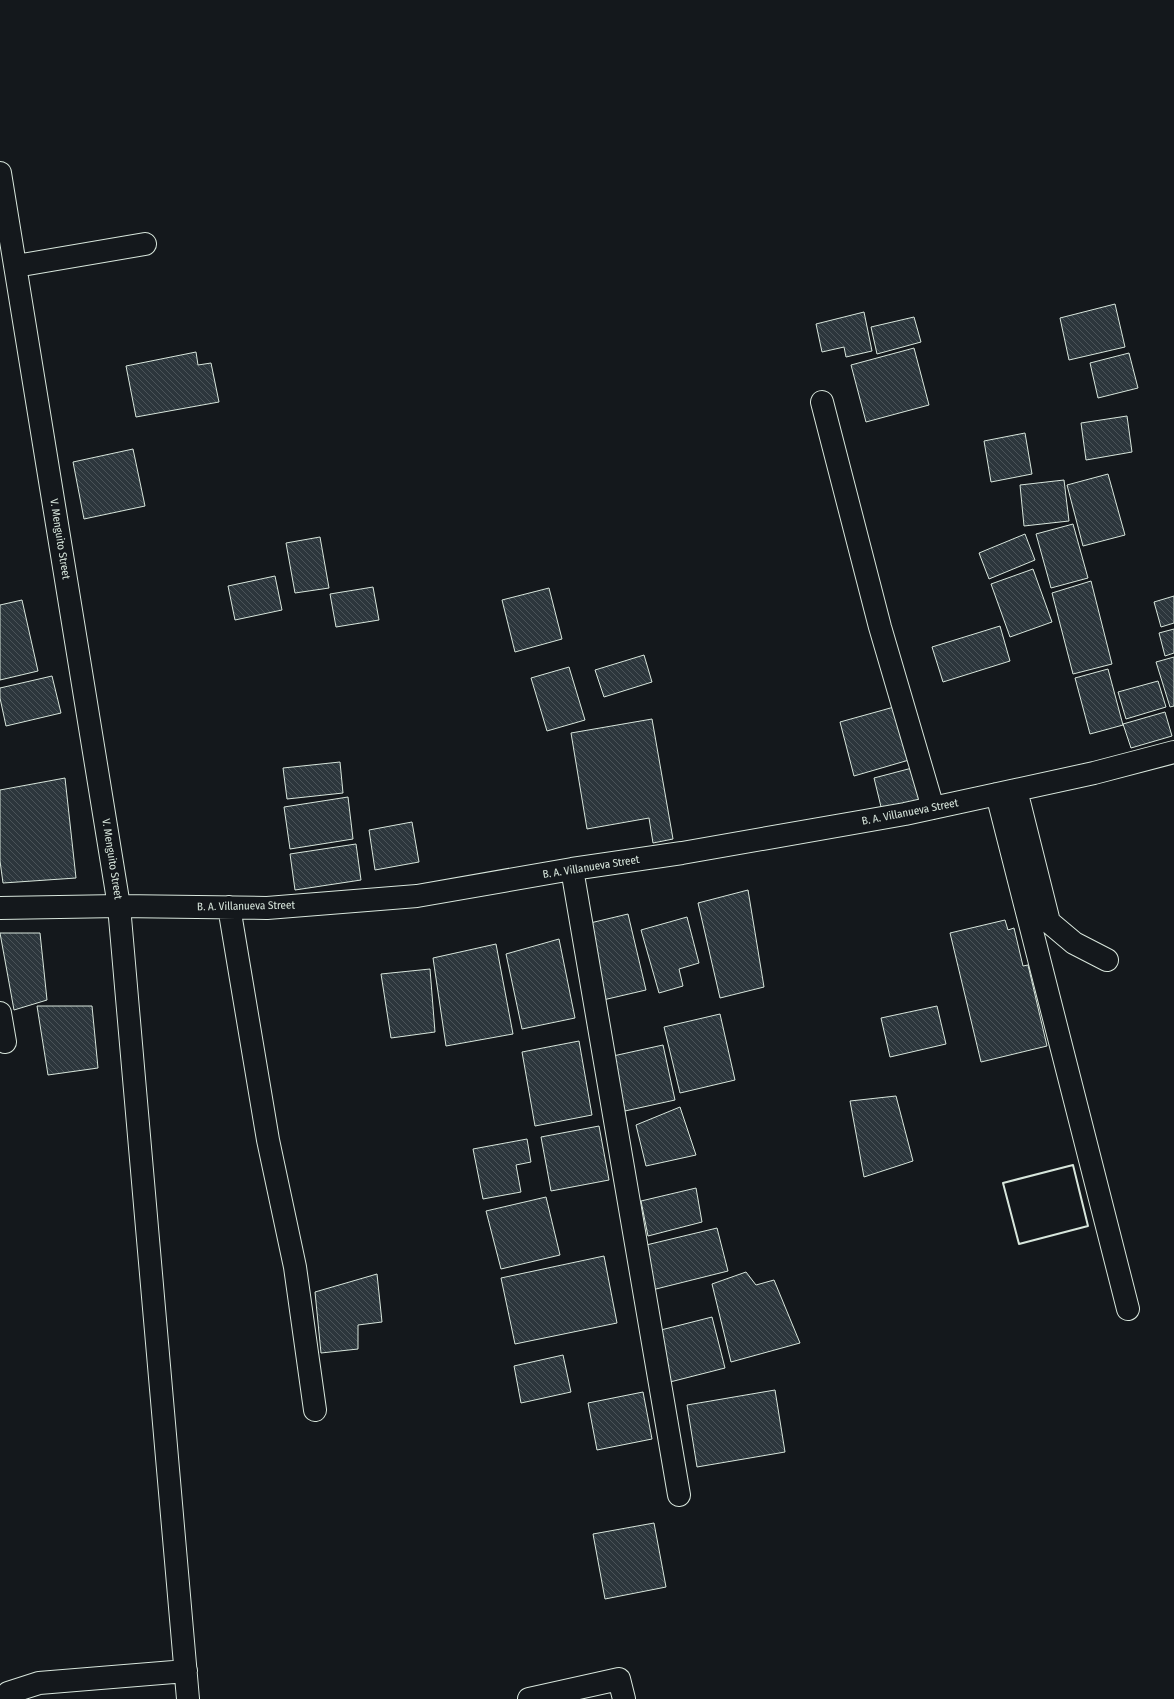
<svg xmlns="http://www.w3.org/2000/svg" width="1174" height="1699" font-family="'Fira Sans Condensed',sans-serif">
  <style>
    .building { fill: url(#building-back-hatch); stroke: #d8e6dc }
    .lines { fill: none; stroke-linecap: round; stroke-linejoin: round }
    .minor-casing { stroke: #d8e6dc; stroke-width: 24 }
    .minor { stroke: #14181c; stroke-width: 22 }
    .wall { stroke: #d8e6dc; stroke-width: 2 }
    .labels { text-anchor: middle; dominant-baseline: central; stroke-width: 3; stroke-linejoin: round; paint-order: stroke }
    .street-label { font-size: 11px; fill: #d8e6dc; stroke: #14181c }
  </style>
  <defs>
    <pattern id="building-back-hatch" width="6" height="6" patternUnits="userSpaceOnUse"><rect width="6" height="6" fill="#2c363c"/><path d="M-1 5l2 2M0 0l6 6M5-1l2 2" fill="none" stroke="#4a5358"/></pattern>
  </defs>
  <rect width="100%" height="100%" fill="#14181c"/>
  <path class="building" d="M 1115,304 L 1125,347 L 1069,360 L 1060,318 Z
    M 864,312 L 872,351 L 846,357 L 844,347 L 822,352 L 816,324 Z
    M 914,317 L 921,342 L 877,354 L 871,327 Z
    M 914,348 L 929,405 L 866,422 L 851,365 Z
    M 196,352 L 198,365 L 211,363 L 219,402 L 136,417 L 126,366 Z
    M 1129,353 L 1138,388 L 1098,398 L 1090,363 Z
    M 1127,416 L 1132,452 L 1086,460 L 1081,423 Z
    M 1025,433 L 1032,474 L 991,482 L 984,441 Z
    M 133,449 L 145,506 L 84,519 L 73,462 Z
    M 1108,474 L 1125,535 L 1083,546 L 1067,485 Z
    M 1064,480 L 1069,521 L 1024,526 L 1020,485 Z
    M 1073,524 L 1088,578 L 1051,588 L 1036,534 Z
    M 1025,534 L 1035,560 L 989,579 L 979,553 Z
    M 320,537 L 329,588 L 295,593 L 286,543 Z
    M 1033,569 L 1052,622 L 1010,637 L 991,584 Z
    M 275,576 L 282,610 L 235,620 L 228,586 Z
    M 1091,581 L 1112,664 L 1073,674 L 1052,593 Z
    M 373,587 L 379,620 L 336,627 L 330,594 Z
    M 549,588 L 562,639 L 515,652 L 502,600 Z
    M 1174,596 L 1174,623 L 1161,627 L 1154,602 Z
    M 22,600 L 38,671 L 0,680 L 0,605 Z
    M 1000,626 L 1010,661 L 943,682 L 932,647 Z
    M 1174,629 L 1174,653 L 1165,656 L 1159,633 Z
    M 644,655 L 652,682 L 604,697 L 595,670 Z
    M 1174,657 L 1174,706 L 1170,707 L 1156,662 Z
    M 569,667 L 585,720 L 547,731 L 531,678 Z
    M 1108,669 L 1123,725 L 1090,734 L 1075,678 Z
    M 52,676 L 61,713 L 6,726 L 0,698 L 0,688 Z
    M 1158,681 L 1166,707 L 1126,719 L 1118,692 Z
    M 894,707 L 909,760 L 854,776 L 840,722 Z
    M 1165,712 L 1172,736 L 1131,748 L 1123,724 Z
    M 652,719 L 673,839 L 653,843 L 649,818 L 587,829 L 571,733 Z
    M 340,762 L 343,793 L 287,799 L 283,768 Z
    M 912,768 L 922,805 L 883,815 L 874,778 Z
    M 65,778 L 76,878 L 3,883 L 0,861 L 0,790 Z
    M 348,797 L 353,839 L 290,849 L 284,807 Z
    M 412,822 L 419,862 L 375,870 L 369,830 Z
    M 356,844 L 361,880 L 295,890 L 290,854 Z
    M 748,890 L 764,987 L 720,998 L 698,903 Z
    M 628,914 L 646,990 L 603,1000 L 586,924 Z
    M 687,917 L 699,963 L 679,969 L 683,986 L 659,993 L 641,930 Z
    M 1005,920 L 1008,930 L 1014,928 L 1023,966 L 1028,965 L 1047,1046 L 981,1062 L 950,933 Z
    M 0,933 L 40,933 L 47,1000 L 14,1010 Z
    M 559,939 L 575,1018 L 522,1029 L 506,954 Z
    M 496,944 L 513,1034 L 446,1046 L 433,958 Z
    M 430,969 L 435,1032 L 391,1038 L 381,974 Z
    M 37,1006 L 92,1006 L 98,1068 L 48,1075 Z
    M 937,1006 L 946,1044 L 890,1057 L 881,1018 Z
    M 720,1014 L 735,1080 L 680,1093 L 664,1027 Z
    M 579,1041 L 592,1115 L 535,1126 L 522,1052 Z
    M 663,1045 L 675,1100 L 625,1111 L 613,1056 Z
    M 896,1096 L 913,1161 L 864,1177 L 850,1101 Z
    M 680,1107 L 696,1155 L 646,1166 L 636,1125 Z
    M 599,1126 L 609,1180 L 551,1191 L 541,1137 Z
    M 527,1139 L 531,1162 L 516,1165 L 521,1192 L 483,1199 L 473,1149 Z
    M 696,1188 L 702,1222 L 648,1236 L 641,1201 Z
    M 546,1197 L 560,1255 L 501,1269 L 486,1211 Z
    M 717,1228 L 728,1271 L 652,1290 L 642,1246 Z
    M 604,1256 L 617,1323 L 515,1344 L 501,1278 Z
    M 746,1272 L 756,1285 L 774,1280 L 800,1343 L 731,1362 L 712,1284 Z
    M 377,1274 L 382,1322 L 358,1325 L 358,1349 L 321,1353 L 315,1292 Z
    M 712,1317 L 725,1368 L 670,1382 L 657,1331 Z
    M 563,1355 L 571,1392 L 521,1403 L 514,1366 Z
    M 775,1390 L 785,1452 L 697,1467 L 687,1405 Z
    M 643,1392 L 652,1439 L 597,1450 L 588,1403 Z
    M 654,1523 L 666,1587 L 605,1599 L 593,1534 Z"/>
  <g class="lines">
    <g class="minor-casing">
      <path id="minor" d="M 0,173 L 119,906 L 188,1699
        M 16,266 L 145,244
        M 822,402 L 880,627 L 933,808
        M 1016,790 L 1049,922 L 1074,943 L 1107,960
        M 997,794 L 1128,1309
        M 572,869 L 679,1495
        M 229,907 L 268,1140 L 295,1267 L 315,1410
        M 0,908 L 119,906 L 267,908 L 417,896 L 572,869 L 682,853 L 905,814 L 1094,773 L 1174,752
        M 0,1013 L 5,1042
        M 5,1699 L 8,1693 L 39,1683 L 186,1671
        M 529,1699 L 619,1679 L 624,1699"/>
    </g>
    <use href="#minor" class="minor"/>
    <path class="wall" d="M 1073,1165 L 1088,1226 L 1019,1244 L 1003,1183 Z"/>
  </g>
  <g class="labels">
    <g class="street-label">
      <text transform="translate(60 539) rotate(81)">V. Menguito Street</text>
      <text transform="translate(910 812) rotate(-11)">B. A. Villanueva Street</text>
      <text transform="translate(112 859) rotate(81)">V. Menguito Street</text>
      <text transform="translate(591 867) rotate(-9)">B. A. Villanueva Street</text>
      <text transform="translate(246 906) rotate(-1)">B. A. Villanueva Street</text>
    </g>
  </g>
</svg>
